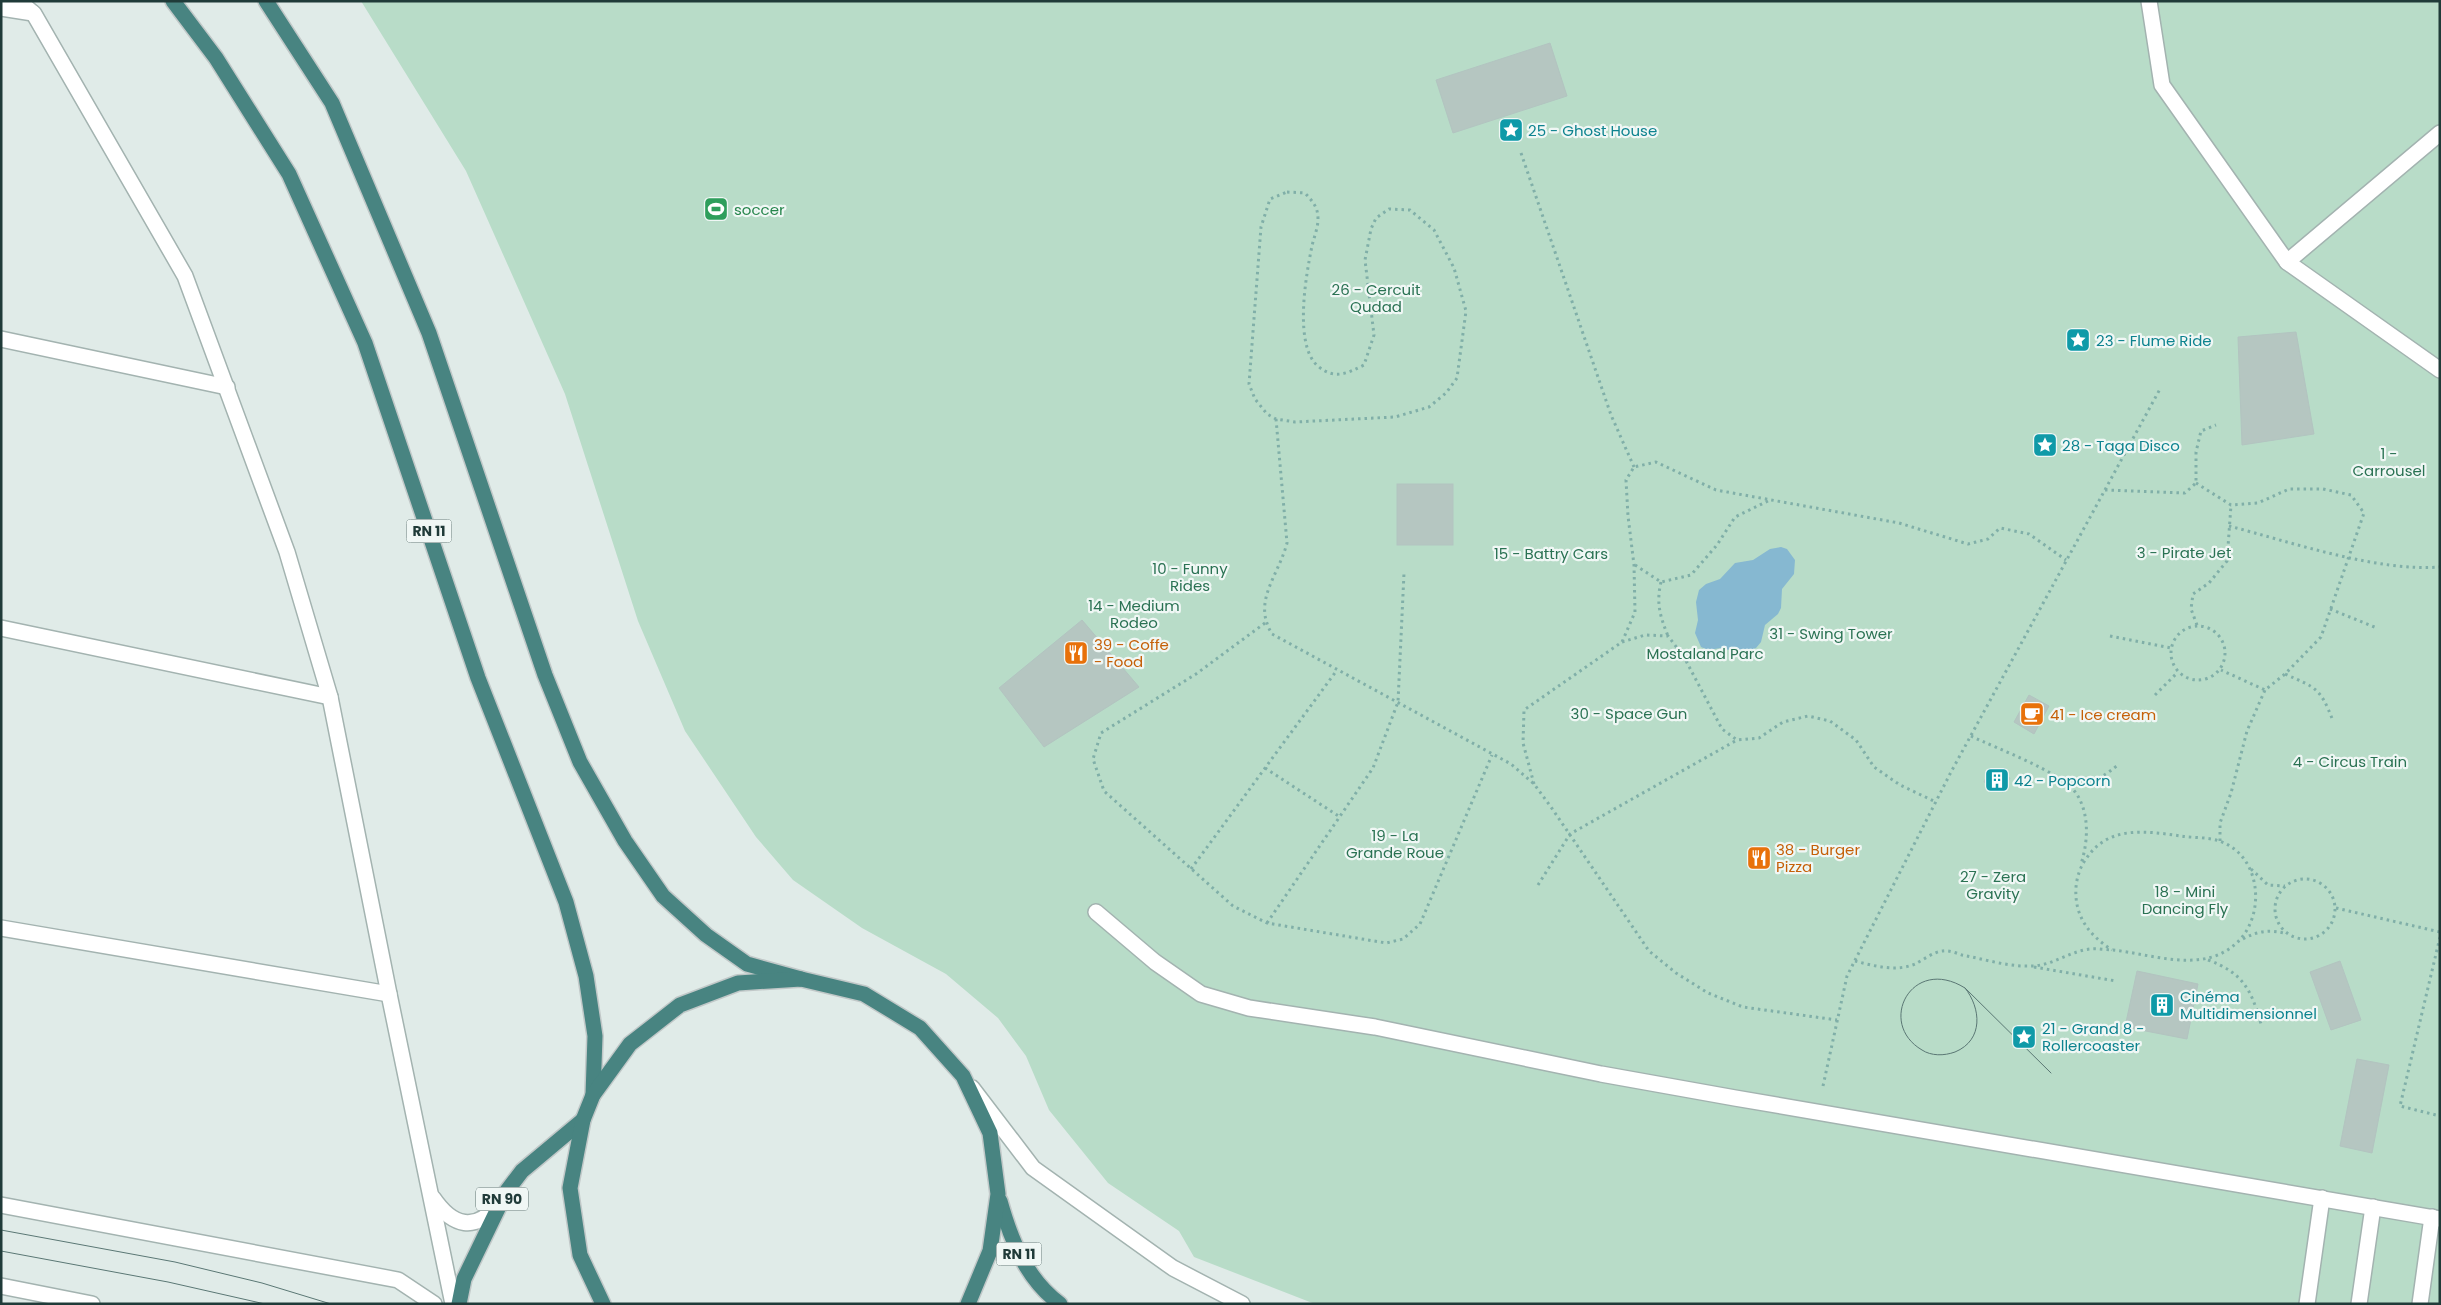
<svg xmlns="http://www.w3.org/2000/svg" width="2441" height="1305" viewBox="0 0 2441 1305" font-family="Poppins,sans-serif">
<style>
.green{fill:#b8dcc8}
.water{fill:#86b8d1}
.building{fill:#b5c6c1;stroke:#b2c4c0}
.lines{fill:none;stroke-linecap:round;stroke-linejoin:round}
.service-casing{stroke:#a3b3b0;stroke-width:18}
.minor-casing{stroke:#a3b3b0;stroke-width:18}
.trunk-casing{stroke:#c1c8c8;stroke-width:18}
.path{stroke:#80afa8;stroke-width:3;stroke-dasharray:2.5 4;stroke-linecap:butt}
.service{stroke:#fff;stroke-width:15}
.minor{stroke:#fff;stroke-width:15}
.trunk{stroke:#488481;stroke-width:15}
.tram{stroke:#5a7774;stroke-width:1}
.labels{text-anchor:middle;dominant-baseline:central;stroke-width:4.5;stroke-linejoin:round;paint-order:stroke}
.shield{fill:#f0f7f5;stroke:#5e7371;stroke-width:1}
.shield-label{font-size:14px;font-weight:bold;fill:#203b39}
.culture-label{font-size:15px;fill:#0d838f;stroke:#f0f7f5;text-anchor:start}
.leisure-label{font-size:15px;fill:#27864d;stroke:#f0f7f5;text-anchor:start}
.park-label{font-size:15px;fill:#2a7253;stroke:#f0f7f5}
.food-label{font-size:15px;fill:#c56008;stroke:#f0f7f5;text-anchor:start}
</style>
<rect width="100%" height="100%" fill="#e0ebe8"/>
<path class="green" d="M361 1H2440V1304H1315L1194 1257 1179 1231 1108 1183 1049 1110 1026 1056 998 1018 946 974 862 928 793 880 756 837 685 731 638 621 565 394 466 171Z"/>
<path class="water" d="M1781 547 1787 549 1795 560 1794 574 1782 589 1781 608 1778 614 1765 625 1761 642 1756 648 1742 653 1721 648 1708 650 1701 647 1695 633 1698 620 1696 602 1699 590 1706 584 1720 579 1735 563 1753 560 1770 549Z"/>
<g class="building">
<path d="M1550 43 1567 96 1453 133 1436 80Z"/>
<path d="M2296 332 2314 434 2242 445 2238 337Z"/>
<rect x="1397" y="484" width="56" height="61"/>
<path d="M1082 620 1139 687 1044 747 999 688Z"/>
<path d="M2029 695 2049 706 2034 734 2014 722Z"/>
<path d="M1990 769 2010 778 2003 792 1984 782Z"/>
<path d="M2340 961 2361 1020 2331 1030 2310 972Z"/>
<path d="M2137 971 2198 984 2187 1039 2125 1027Z"/>
<path d="M2357 1059 2389 1065 2372 1153 2340 1146Z"/>
</g>
<g class="lines">
<defs>
<g id="service">
<path d="M2149 1 2162 85 2287 262 2440 370"/>
<path d="M2287 262 2440 133"/>
<path d="M1096 912 1155 962 1201 994 1249 1008 1375 1027 1601 1074 1735 1098 2440 1219"/>
<path d="M972 1088 1033 1168 1173 1268 1242 1304"/>
<path d="M2307 1304 2322 1198"/>
<path d="M2359 1304 2373 1207"/>
<path d="M2420 1304 2432 1217"/>
</g>
<g id="minor">
<path d="M19 1 34 14 185 276 287 552 330 697 389 994 453 1304"/>
<path d="M1 8 33 13"/>
<path d="M1 339 227 387"/>
<path d="M1 628 330 697"/>
<path d="M1 928 389 994"/>
<path d="M433 1198C453 1227 475 1232 498 1205"/>
<path d="M1 1205 398 1280 434 1304"/>
<path d="M1 1286 92 1304"/>
</g>
<g id="trunk">
<path d="M173 1 216 58 289 174 365 343 478 678 566 902 586 976 595 1036 593 1095"/>
<path d="M266 1 332 103 429 333 545 675 580 762 625 841 663 896 706 935 747 964 801 979"/>
<path d="M1000 1201C1011 1240 1026 1279 1060 1304"/>
<path d="M459 1304 464 1279 506 1192 522 1171 583 1120"/>
<path d="M603 1304 580 1255 570 1188 583 1120 593 1095 630 1044 680 1005 738 983 801 979 864 994 920 1028 963 1076 990 1133 998 1194 990 1251 968 1304"/>
</g>
</defs>
<use href="#service" class="service-casing"/>
<use href="#minor" class="minor-casing"/>
<use href="#trunk" class="trunk-casing"/>
<g class="path">
<path d="M1521 153 1611 415 1634 467"/>
<path d="M1287 192 1305 193C1313 202 1318 207 1318 219 1318 228 1314 237 1312 246 1306 275 1293 347 1319 367 1335 380 1348 373 1364 365L1374 335 1365 260 1371 229 1376 218 1389 209 1410 210 1434 230 1454 268 1466 311 1457 378 1446 393 1429 407 1395 417 1295 422 1276 419 1267 414 1255 399 1249 384 1261 227 1270 199Z"/>
<path d="M1276 419 1287 543C1278 577 1252 601 1272 634L1511 764 1534 784 1551 807 1649 951 1676 973 1708 993 1743 1007 1837 1020"/>
<path d="M2196 483 2231 505 2258 503 2289 489H2323L2351 495 2364 513 2321 637 2285 674 2265 690 2221 670"/>
<path d="M2105 490 2185 493 2196 483V452L2201 431 2216 425"/>
<path d="M2229 526C2291 542 2377 572 2440 567"/>
<path d="M1635 565 1661 582 1691 575 1717 545 1735 517 1770 500"/>
<path d="M1661 582C1656 603 1660 616 1668 636"/>
<path d="M2330 609 2377 628"/>
<path d="M1265 623 1196 674 1101 733 1093 759 1104 791 1233 906 1267 923 1386 943 1403 939 1420 924 1492 755"/>
<path d="M2197 625 2191 609 2193 594 2209 583 2227 561 2231 505"/>
<circle cx="2198" cy="653" r="27"/>
<path d="M2110 636 2171 648"/>
<path d="M1622 642 1645 635 1668 636 1684 657 1722 729 1737 740 1759 738 1783 722 1808 716 1830 721 1856 740 1874 767 1900 785 1936 802"/>
<path d="M2285 674C2316 688 2320 687 2333 721"/>
<path d="M2155 695 2178 672"/>
<path d="M1971 736C1997 749 2060 771 2076 793 2090 814 2088 842 2081 864"/>
<path d="M1265 768 1340 817"/>
<path d="M2060 778C2088 785 2095 783 2118 765"/>
<path d="M1534 784 1523 743 1524 710 1622 642 1635 612 1634 565 1628 516 1626 480 1634 467 1656 462 1716 490 1899 523 1968 544 1988 539 2000 528 2029 534 2066 560"/>
<path d="M2220 841V823L2231 793 2247 731 2265 690"/>
<path d="M1191 869 1337 670"/>
<path d="M2251 869 2268 885 2285 886"/>
<circle cx="2305" cy="909" r="30"/>
<path d="M1538 885 1570 834 1737 740"/>
<path d="M2336 908 2440 932"/>
<path d="M1267 923 1373 768 1398 702 1404 573"/>
<path d="M2440 937 2400 1106 2440 1116"/>
<path d="M2243 939C2257 931 2271 929 2287 934"/>
<path d="M2208 960C2243 973 2251 989 2261 1024"/>
<path d="M1855 961C1874 966 1896 972 1915 964 1923 960 1935 951 1943 951 1949 950 1956 953 1962 955 1984 959 2008 967 2031 966 2052 966 2070 951 2090 949 2097 948 2106 950 2113 950 2151 954 2200 973 2233 946 2267 920 2263 855 2219 841 2208 837 2193 838 2181 836 2146 831 2108 825 2086 859 2080 867 2077 877 2076 887 2074 916 2089 935 2112 950"/>
<path d="M2034 967 2116 981"/>
<path d="M1823 1086 1847 976 1951 772 2160 389"/>
</g>
<use href="#service" class="service"/>
<use href="#minor" class="minor"/>
<use href="#trunk" class="trunk"/>
<g class="tram">
<path d="M1965 988C1981 1008 1984 1040 1955 1052 1944 1056 1931 1056 1922 1050 1876 1023 1912 955 1965 988L2051 1073"/>
<path d="M1 1230 175 1262 262 1283 331 1304"/>
<path d="M1 1251 168 1282 265 1304"/>
</g>
</g>
<defs>
<symbol id="sight-square" viewBox="-11 -11 22 22"><rect x="-9" y="-9" width="18" height="18" rx="4" fill="#0f9aa8" stroke="#f0f7f5"/><path d="M0-6L1.8-2.2L6-1.7L2.9 1.2L3.7 5.4L0 3.3L-3.7 5.4L-2.9 1.2L-6-1.7L-1.8-2.2Z" fill="#fff"/></symbol>
<symbol id="stadium-square" viewBox="-11 -11 22 22"><rect x="-9" y="-9" width="18" height="18" rx="4" fill="#2e9e5b" stroke="#f0f7f5"/><path d="M0-5a6.5 5 0 1 0 0 10a6.5 5 0 1 0 0-10ZM-3.5-1.8h7v3.6h-7Z" fill="#fff"/></symbol>
<symbol id="restaurant-square" viewBox="-11 -11 22 22"><rect x="-9" y="-9" width="18" height="18" rx="4" fill="#e8710a" stroke="#f0f7f5"/><path d="M-5-6h1v4h1v-4h1v4h1v-4h1v5L-1.5 .5V6h-2V.5L-5-1ZM5-6V6H3V1.5H1.5Q1.5-4 5-6Z" fill="#fff"/></symbol>
<symbol id="cafe-square" viewBox="-11 -11 22 22"><rect x="-9" y="-9" width="18" height="18" rx="4" fill="#e8710a" stroke="#f0f7f5"/><path d="M-5.5-4.5H6V0H3Q3 3.5 0 3.5H-2.5Q-5.5 3.5-5.5 0ZM3-3.2v2h1.7v-2ZM-6 4.5H4V6H-6Z" fill="#fff"/></symbol>
<symbol id="building-square" viewBox="-11 -11 22 22"><rect x="-9" y="-9" width="18" height="18" rx="4" fill="#0f9aa8" stroke="#f0f7f5"/><path d="M-4-6H4V6H1V3H-1V6H-4ZM-2.5-4.3h1.7v1.8h-1.7ZM.8-4.3h1.7v1.8H.8ZM-2.5-1h1.7V.8h-1.7ZM.8-1h1.7V.8H.8Z" fill="#fff"/></symbol>
</defs>
<g fill-rule="evenodd">
<use href="#sight-square" x="1497" y="116" width="28" height="28"/>
<use href="#stadium-square" x="702" y="195" width="28" height="28"/>
<use href="#sight-square" x="2064" y="326" width="28" height="28"/>
<use href="#sight-square" x="2031" y="431" width="28" height="28"/>
<use href="#restaurant-square" x="1062" y="639" width="28" height="28"/>
<use href="#cafe-square" x="2018" y="700" width="28" height="28"/>
<use href="#building-square" x="1983" y="766" width="28" height="28"/>
<use href="#restaurant-square" x="1745" y="844" width="28" height="28"/>
<use href="#building-square" x="2148" y="991" width="28" height="28"/>
<use href="#sight-square" x="2010" y="1023" width="28" height="28"/>
</g>
<g class="labels">
<g class="shield">
<rect x="406.5" y="519.5" width="45" height="23" rx="4"/>
<rect x="476" y="1187.5" width="52" height="23" rx="4"/>
<rect x="996.5" y="1242.5" width="45" height="23" rx="4"/>
</g>
<g class="shield-label">
<text x="429" y="531">RN 11</text>
<text x="502" y="1199">RN 90</text>
<text x="1019" y="1254">RN 11</text>
</g>
<g class="culture-label">
<text x="1528" y="130">25 - Ghost House</text>
<text x="2096" y="340">23 - Flume Ride</text>
<text x="2062" y="445">28 - Taga Disco</text>
<text x="2014" y="780">42 - Popcorn</text>
<text x="2180" y="996">Cinéma<tspan x="2180" dy="17">Multidimensionnel</tspan></text>
<text x="2042" y="1028">21 - Grand 8 -<tspan x="2042" dy="17">Rollercoaster</tspan></text>
</g>
<g class="leisure-label">
<text x="734" y="209">soccer</text>
</g>
<g class="park-label">
<text x="1376" y="289">26 - Cercuit<tspan x="1376" dy="17">Qudad</tspan></text>
<text x="2389" y="453">1 -<tspan x="2389" dy="17">Carrousel</tspan></text>
<text x="2184" y="552">3 - Pirate Jet</text>
<text x="1551" y="553">15 - Battry Cars</text>
<text x="1190" y="568">10 - Funny<tspan x="1190" dy="17">Rides</tspan></text>
<text x="1134" y="605">14 - Medium<tspan x="1134" dy="17">Rodeo</tspan></text>
<text x="1831" y="633">31 - Swing Tower</text>
<text x="1705" y="653">Mostaland Parc</text>
<text x="1629" y="713">30 - Space Gun</text>
<text x="2350" y="761">4 - Circus Train</text>
<text x="1395" y="835">19 - La<tspan x="1395" dy="17">Grande Roue</tspan></text>
<text x="1993" y="876">27 - Zera<tspan x="1993" dy="17">Gravity</tspan></text>
<text x="2185" y="891">18 - Mini<tspan x="2185" dy="17">Dancing Fly</tspan></text>
</g>
<g class="food-label">
<text x="1094" y="644">39 - Coffe<tspan x="1094" dy="17">- Food</tspan></text>
<text x="2050" y="714">41 - Ice cream</text>
<text x="1776" y="849">38 - Burger<tspan x="1776" dy="17">Pizza</tspan></text>
</g>
</g>
<rect width="2441" height="1305" fill="none" stroke="#203b39" stroke-width="5"/>
</svg>
